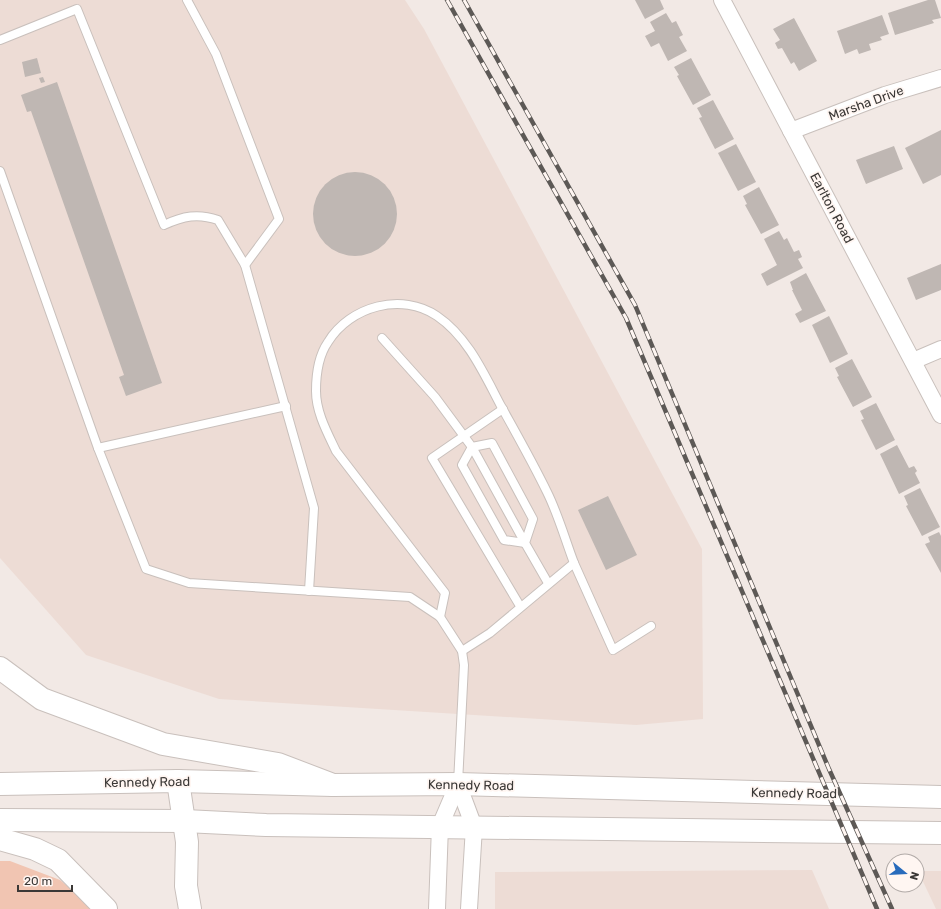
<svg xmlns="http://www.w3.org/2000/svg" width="941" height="909" viewBox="0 0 941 909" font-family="Rubik,sans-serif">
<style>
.built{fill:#eddcd5}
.green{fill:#f1c5b2}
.building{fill:#bfb7b3}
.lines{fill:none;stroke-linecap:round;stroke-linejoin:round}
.service-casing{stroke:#c9c0bc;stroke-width:10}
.minor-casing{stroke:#c9c0bc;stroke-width:18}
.secondary-casing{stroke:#c9c0bc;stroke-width:24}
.motorway-casing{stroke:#c9c0bc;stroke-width:24}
.service{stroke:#fff;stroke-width:8}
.minor{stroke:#fff;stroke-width:16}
.secondary{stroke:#fff;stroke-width:22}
.motorway{stroke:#fff;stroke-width:22}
.rail-casing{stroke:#5d5956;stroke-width:4.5}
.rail{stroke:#fff6f2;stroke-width:3;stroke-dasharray:9;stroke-linecap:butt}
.labels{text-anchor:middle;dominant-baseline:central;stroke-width:3.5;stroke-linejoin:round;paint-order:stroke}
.street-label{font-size:13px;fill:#3b3836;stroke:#fff6f2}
</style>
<rect width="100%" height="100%" fill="#f2e9e5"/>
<g class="built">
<path d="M0 0H405L424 29 702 549 703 719 636 725 219 699 86 655 0 558Z"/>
<path d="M812 870 829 909H495V872Z"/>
<path d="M918 871H941V909H936Z"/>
</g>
<path class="green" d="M0 861H10L60 880 94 909H0Z"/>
<g class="building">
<path d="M635 0H660L664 9 645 19Z"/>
<path d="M928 0H935L941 18 932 20 934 23 895 35 888 13Z"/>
<path d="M666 13 672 23 676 21 683 35 679 37 687 51 668 61 659 43 651 47 645 36 655 31 650 22Z"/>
<path d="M882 15 889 34 880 37 882 40 869 44 871 50 859 54 857 49 845 54 837 31Z"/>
<path d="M794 18 817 61 799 71 794 62 791 64 782 48 778 49 775 43 780 40 773 29Z"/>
<path d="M37 58 41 73 25 77 22 62Z"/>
<path d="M691 58 711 95 693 105 677 76 679 75 674 67Z"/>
<path d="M43 77 45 82 41 83 39 78Z"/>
<path d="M57 82 162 383 126 396 119 377 124 375 31 111 27 112 21 95Z"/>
<path d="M713 100 734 139 715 149 699 118 702 117 697 108Z"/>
<path d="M941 130V175L923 184 905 148Z"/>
<path d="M736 144 756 182 738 191 718 153Z"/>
<path d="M894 146 903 169 866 184 856 160Z"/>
<circle cx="355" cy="214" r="42"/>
<path d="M759 187 779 225 761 234 745 205 747 204 743 196Z"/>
<path d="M779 231 784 240 787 238 794 252 799 250 802 257 798 259 803 268 767 286 761 274 777 265 764 239Z"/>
<path d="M941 264V290L916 300 907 278Z"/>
<path d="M806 273 826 311 800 323 795 314 802 310 792 290H793L790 282Z"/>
<path d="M829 316 848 354 830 363 812 325Z"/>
<path d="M852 359 872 397 853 407 837 377 839 376 835 368Z"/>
<path d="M876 403 895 440 876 450 861 420 864 419 860 411Z"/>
<path d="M897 445 909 468 914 466 917 471 915 473 920 483 899 494 880 454Z"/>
<path d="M920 488 940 527 922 536 906 506 908 505 904 496Z"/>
<path d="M608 496 637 555 606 570 578 510Z"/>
<path d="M939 532 941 536V573L925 544 930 542 928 537Z"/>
</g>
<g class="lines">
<defs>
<g id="service">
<path d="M187 0 216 54 279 219 245 265"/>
<path d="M0 40 77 9 164 225C183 216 198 213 218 220L245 265 314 508 309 591"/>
<path d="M0 171 98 448"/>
<path d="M382 338 435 397 472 447 492 443 533 519 525 543 548 583"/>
<path d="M286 406 98 448 146 569 189 583 410 597 440 617 462 651 464 665 458 783"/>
<path d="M503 409 432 458 520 606"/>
<path d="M472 447 462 465 504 540 525 543"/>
<path d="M472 447 525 543"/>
<path d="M440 617 445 593 336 451C327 432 316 412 316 391 316 375 319 355 328 342 350 306 402 292 437 316 468 337 484 374 501 406 517 435 533 463 547 492 558 514 565 539 574 563"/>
<path d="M462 651 490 633 574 563 613 650 651 626"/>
</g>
<g id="minor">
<path d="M722 0 941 415"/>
<path d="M791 131 885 95 941 78"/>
<path d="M913 361 941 349"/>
<path d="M458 784 474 827 469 909"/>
<path d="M437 909 440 826 458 784"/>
</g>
<g id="secondary">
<path d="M0 784 178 781 333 785 458 784 941 797"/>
<path d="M0 820 185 821 266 825 941 833"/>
</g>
<g id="motorway">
<path d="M0 668 42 699 163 744 278 764 333 785"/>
<path d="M178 781 187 842 186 886 190 909"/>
<path d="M0 839 35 849 58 860 106 909"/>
</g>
</defs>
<use href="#service" class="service-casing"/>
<use href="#minor" class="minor-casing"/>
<use href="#secondary" class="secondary-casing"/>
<use href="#motorway" class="motorway-casing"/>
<use href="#service" class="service"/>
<use href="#minor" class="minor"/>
<use href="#secondary" class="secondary"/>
<use href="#motorway" class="motorway"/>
<defs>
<g id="rail">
<path d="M447 0 626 318 877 909"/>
<path d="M464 0 635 305 829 769 892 909"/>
</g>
</defs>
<use href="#rail" class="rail-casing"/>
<use href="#rail" class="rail"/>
</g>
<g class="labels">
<g class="street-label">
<text transform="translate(866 103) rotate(-20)">Marsha Drive</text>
<text transform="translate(832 208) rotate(62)">Earlton Road</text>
<text transform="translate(147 782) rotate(-1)">Kennedy Road</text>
<text transform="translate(471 785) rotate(1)">Kennedy Road</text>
<text transform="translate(794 793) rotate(1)">Kennedy Road</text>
</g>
</g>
<g transform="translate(905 873) rotate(108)"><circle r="19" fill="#fff6f2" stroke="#b1aaa7"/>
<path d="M0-3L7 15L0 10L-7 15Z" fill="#286bbc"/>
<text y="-6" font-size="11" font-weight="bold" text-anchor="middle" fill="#3b3836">N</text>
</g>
<path d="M18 885v6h54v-6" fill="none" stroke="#3b3836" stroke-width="2"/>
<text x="24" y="885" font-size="12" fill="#3b3836" stroke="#fff6f2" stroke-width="3" paint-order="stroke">20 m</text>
</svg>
